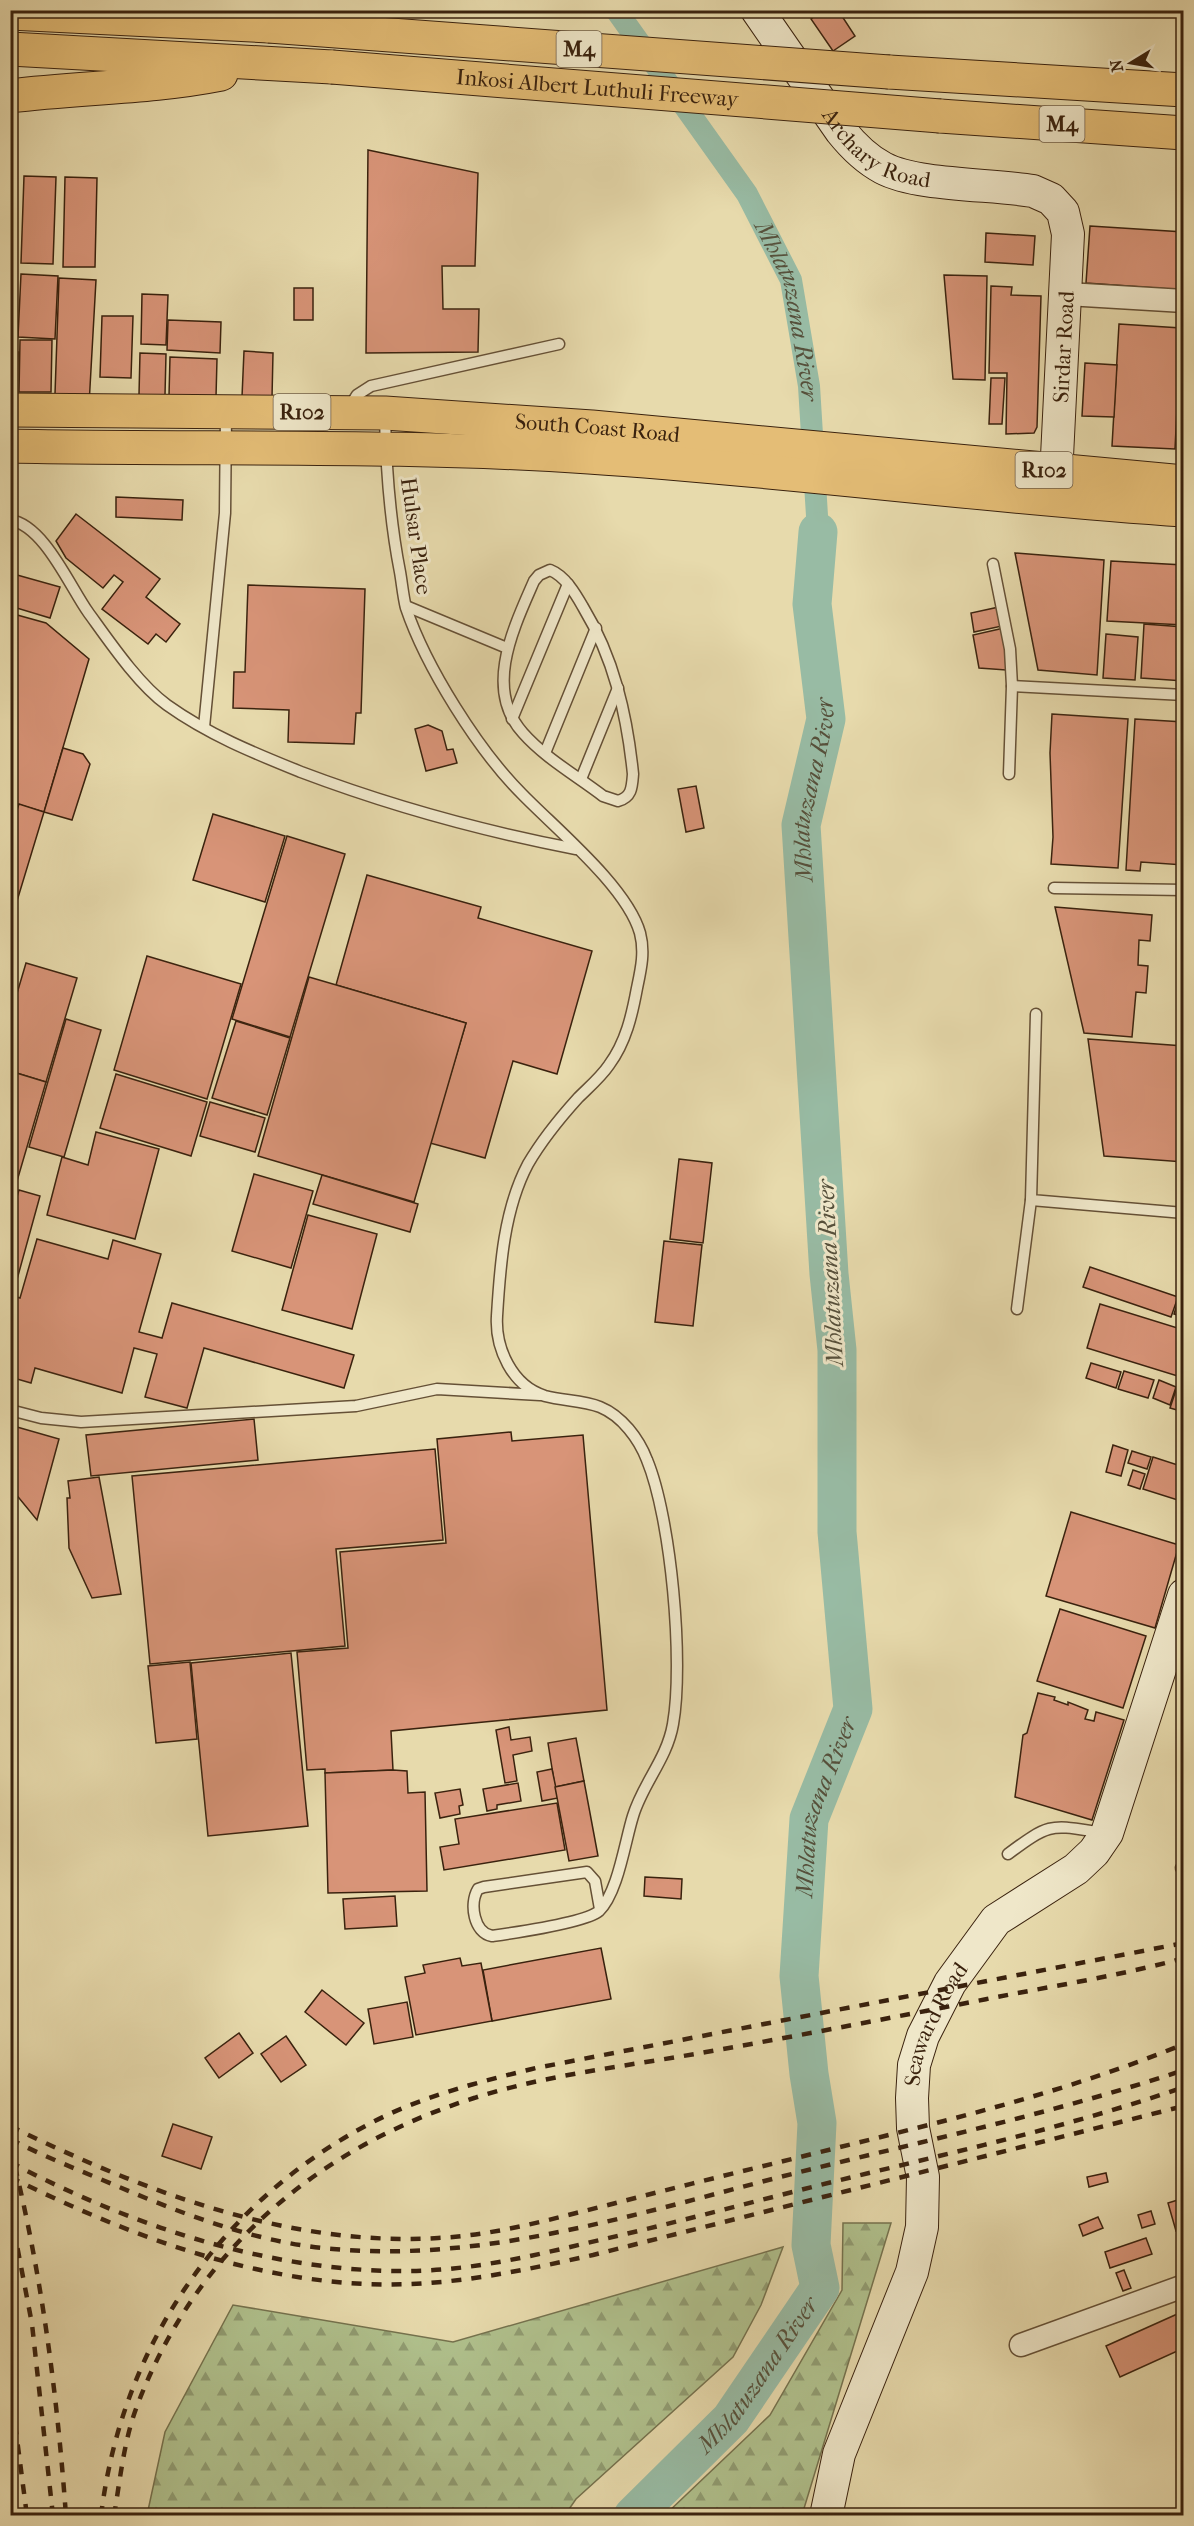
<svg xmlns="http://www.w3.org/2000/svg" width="1194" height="2526" viewBox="0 0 1194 2526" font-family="'IM FELL French Canon',serif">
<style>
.forest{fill:url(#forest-firs);stroke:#75724e;stroke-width:1.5}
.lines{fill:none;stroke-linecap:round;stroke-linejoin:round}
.canal{stroke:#98bba4;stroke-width:22}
.river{stroke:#98bba4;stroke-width:39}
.building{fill:#d89478;stroke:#3a220e;stroke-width:1.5}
.lane-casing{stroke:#655036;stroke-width:13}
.street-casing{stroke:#655036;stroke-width:25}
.secondary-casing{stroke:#3a220e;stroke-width:34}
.highway-casing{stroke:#3a220e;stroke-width:35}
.lane{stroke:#efe7c9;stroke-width:10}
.street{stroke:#efe7c9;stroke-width:22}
.secondary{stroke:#efe7c9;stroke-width:32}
.highway{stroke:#e4bd76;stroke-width:33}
.rail{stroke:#3a220e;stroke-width:4.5;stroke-dasharray:10 10;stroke-linecap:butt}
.highway-bridge-casing{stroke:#3a220e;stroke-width:35;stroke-linecap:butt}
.highway-bridge{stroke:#e4bd76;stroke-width:33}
.labels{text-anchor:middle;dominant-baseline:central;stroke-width:6;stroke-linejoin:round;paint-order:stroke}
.shield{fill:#efe7c9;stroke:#705d46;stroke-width:1.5}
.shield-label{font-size:21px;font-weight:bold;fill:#3a220e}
.street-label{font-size:22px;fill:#3a220e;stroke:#efe7c9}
.water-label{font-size:24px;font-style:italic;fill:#56503b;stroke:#efe7c9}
</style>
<defs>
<pattern id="forest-firs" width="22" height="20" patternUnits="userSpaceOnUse" patternTransform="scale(1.5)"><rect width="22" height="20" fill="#b0c18d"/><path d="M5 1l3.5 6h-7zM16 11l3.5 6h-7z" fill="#909c72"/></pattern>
</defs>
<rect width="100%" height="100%" fill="#e7daac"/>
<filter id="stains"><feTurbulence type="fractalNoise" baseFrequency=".00333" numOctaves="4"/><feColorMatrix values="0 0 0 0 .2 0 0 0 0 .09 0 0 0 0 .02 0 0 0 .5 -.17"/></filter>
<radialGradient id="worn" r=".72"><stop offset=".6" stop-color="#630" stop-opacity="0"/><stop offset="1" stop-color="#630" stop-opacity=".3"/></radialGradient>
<g class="forest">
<path d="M843 2223H891L802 2515H665L770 2415 842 2290Z"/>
<path d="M783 2247 761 2305 733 2357 576 2499 565 2515H147L165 2432 233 2305 453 2342Z"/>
</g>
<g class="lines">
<path class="canal" id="s1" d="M616 10 747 194 791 280 809 386 818 532"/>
<path class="river" id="s2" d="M633 2516 731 2419 820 2288 811 2245 817 2123 809 2074 799 1976 809 1819 853 1709 837 1532V1350L829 1274 801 825 826 719 812 604 818 532"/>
</g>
<g class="building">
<path d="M823 10H838L855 36 833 51 811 19Z"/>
<path d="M368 150 478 173 475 266H442L443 309H479L478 352 366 353Z"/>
<path d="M24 176 56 177 53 264 21 263Z"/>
<path d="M65 177 97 178 95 267H63Z"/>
<path d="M1090 226 1184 232V290L1086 283Z"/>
<path d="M986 233 1035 236 1033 265 985 262Z"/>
<path d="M21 274 58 276 55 339 18 337Z"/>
<path d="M944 275 987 276 985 380 953 379Z"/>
<path d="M59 278 96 280 89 405 55 394Z"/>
<path d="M991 286 1012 287 1011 295 1041 296 1037 427 1034 433 1006 434 1007 373H989Z"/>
<rect x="294" y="288" width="19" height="32"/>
<path d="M142 294 168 295 166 345 141 344Z"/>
<path d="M102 316H133L131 378 100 377Z"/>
<path d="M168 320 221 322 220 353 167 350Z"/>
<path d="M1119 324 1181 328 1175 449 1112 446Z"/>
<path d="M20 340H52L51 392H19Z"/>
<path d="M244 351 273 353 272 398 242 397Z"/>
<path d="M10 352H18L17 391 10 390Z"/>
<path d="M140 353 166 354 165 395H139Z"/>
<path d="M170 357 217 359 216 397 169 396Z"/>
<path d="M1085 363 1117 365 1114 417 1082 416Z"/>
<path d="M991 378H1005L1002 424H989Z"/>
<path d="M116 497 183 500 182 520 116 517Z"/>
<path d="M76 514 160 579 146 597 180 624 166 642 156 634 148 644 102 609 123 582 114 575 103 588 66 558 56 541Z"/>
<path d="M1015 553 1104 560 1097 675 1038 670Z"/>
<path d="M1111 561 1184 565V625L1107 621Z"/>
<path d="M10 573 60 587 50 618 10 606Z"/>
<path d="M248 585 365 589 361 713H356L354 744 288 742 289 710 233 708 234 672H245Z"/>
<path d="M999 607 1002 626 974 632 971 613Z"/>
<path d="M10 613 46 623 89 659 44 812 10 802Z"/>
<path d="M1144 624 1184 627V681L1141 678Z"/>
<path d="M1004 628 1006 670 979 668 973 635Z"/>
<path d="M1106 634 1138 637 1135 680 1103 678Z"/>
<path d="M1052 714 1128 719 1118 868 1051 864 1053 837 1050 753Z"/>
<path d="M1135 719 1184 722V865L1141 862 1140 871 1126 870Z"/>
<path d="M428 725 442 731 447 750 453 749 457 763 426 771 415 729Z"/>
<path d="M63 748 83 754 90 764 72 820 44 812Z"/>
<path d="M696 786 704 828 686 832 678 789Z"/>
<path d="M19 804 44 812 10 924V831Z"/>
<path d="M213 814 285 836 265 902 193 880Z"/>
<path d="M287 836 345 854 290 1037 232 1019Z"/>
<path d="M367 875 481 907 478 918 592 951 557 1074 513 1061 485 1158 430 1143 466 1023 336 985Z"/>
<path d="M1055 907 1152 915 1150 941 1139 940 1138 965 1148 966 1146 993 1136 992 1132 1037 1084 1033Z"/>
<path d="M147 956 241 984 207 1099 114 1070Z"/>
<path d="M26 963 77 978 46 1082 10 1071V1017Z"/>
<path d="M309 977 466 1023 414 1202 258 1156Z"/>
<path d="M66 1019 101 1030 64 1157 29 1147Z"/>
<path d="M236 1021 290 1038 267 1115 212 1098Z"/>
<path d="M1088 1039 1184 1046V1162L1104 1156Z"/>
<path d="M10 1071 46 1082 10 1205Z"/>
<path d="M116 1074 207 1102 191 1156 100 1128Z"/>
<path d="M210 1102 265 1118 255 1152 200 1136Z"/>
<path d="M96 1132 159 1149 135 1239 47 1215 62 1157 88 1165Z"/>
<path d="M679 1159 712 1163 703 1243 670 1239Z"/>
<path d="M254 1174 313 1191 291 1268 232 1251Z"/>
<path d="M322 1175 418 1204 410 1232 313 1204Z"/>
<path d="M19 1190 40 1196 13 1294 10 1293V1221Z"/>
<path d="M308 1215 377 1234 352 1329 282 1310Z"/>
<path d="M37 1239 108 1259 113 1240 161 1254 139 1332 162 1338 172 1303 354 1355 344 1388 204 1348 187 1408 145 1397 157 1354 134 1348 122 1393 35 1368 31 1383 10 1377V1295L20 1298Z"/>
<path d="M664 1241 702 1245 693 1326 655 1322Z"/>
<path d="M1090 1267 1178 1297 1171 1317 1083 1287Z"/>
<path d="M1184 1282V1317L1174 1314Z"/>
<path d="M1100 1304 1184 1330V1378L1087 1348Z"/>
<path d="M1091 1363 1121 1372 1116 1388 1086 1378Z"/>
<path d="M1124 1371 1154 1380 1148 1398 1118 1389Z"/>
<path d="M1159 1380 1176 1387 1170 1405 1153 1398Z"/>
<path d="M1177 1387 1184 1389V1412L1170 1408Z"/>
<path d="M254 1419 258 1460 91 1476 86 1435Z"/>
<path d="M10 1425 59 1439 37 1520 10 1487Z"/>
<path d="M511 1432 512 1441 583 1435 607 1710 391 1731 393 1770 325 1773V1769L307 1770 297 1652 348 1648 340 1552 446 1543 437 1439Z"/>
<path d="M1113 1445 1128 1450 1121 1476 1106 1472Z"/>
<path d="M435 1449 443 1540 336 1549 345 1646 150 1664 132 1476Z"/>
<path d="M1132 1451 1151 1457 1147 1469 1128 1463Z"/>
<path d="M1153 1457 1184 1467V1502L1143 1489Z"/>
<path d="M1133 1470 1145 1474 1140 1489 1128 1485Z"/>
<path d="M99 1477 121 1594 92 1598 69 1548 67 1498H70L68 1481Z"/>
<path d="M1071 1512 1179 1545 1155 1628 1046 1596Z"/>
<path d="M1060 1609 1146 1636 1123 1708 1037 1681Z"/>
<path d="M291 1653 308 1826 208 1836 191 1663Z"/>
<path d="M190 1662 197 1739 156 1743 148 1666Z"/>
<path d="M1038 1693 1055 1697 1054 1700 1068 1705V1702L1088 1710 1085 1719 1094 1721 1096 1712 1124 1720 1092 1820 1015 1797 1023 1735 1027 1733Z"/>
<path d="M509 1727 511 1740 530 1737 532 1751 513 1755 517 1781 505 1783 496 1730Z"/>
<path d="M576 1738 584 1781 555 1787 548 1743Z"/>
<path d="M552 1769 558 1798 542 1801 537 1772Z"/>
<path d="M393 1770 407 1771 408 1793 425 1792 427 1891 328 1893 325 1773Z"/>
<path d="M584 1781 598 1856 569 1861 555 1787Z"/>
<path d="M518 1783 521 1801 497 1805V1809L487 1811 483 1789Z"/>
<path d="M460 1789 463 1805 459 1806 460 1814 440 1818 435 1793Z"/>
<path d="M557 1803 565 1850 444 1870 440 1847 459 1844 455 1819Z"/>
<path d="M645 1877 682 1879 681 1899 644 1896Z"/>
<path d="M395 1896 397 1926 345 1929 343 1899Z"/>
<path d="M601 1948 611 1999 492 2021 483 1970Z"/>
<path d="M460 1958 462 1966 481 1963 492 2021 416 2035 405 1977 425 1973 423 1965Z"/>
<path d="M322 1990 364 2023 346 2045 305 2012Z"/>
<path d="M407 2002 413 2037 374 2044 368 2009Z"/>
<path d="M239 2033 253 2053 219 2078 205 2058Z"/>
<path d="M286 2036 306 2065 281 2082 261 2054Z"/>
<path d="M173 2124 212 2137 201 2169 162 2156Z"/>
<path d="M1106 2173 1108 2182 1089 2187 1087 2177Z"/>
<path d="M1184 2198V2228L1176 2231 1168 2203Z"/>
<path d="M1151 2211 1155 2224 1142 2228 1138 2215Z"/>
<path d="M1098 2217 1103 2228 1083 2236 1079 2225Z"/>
<path d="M1146 2238 1152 2254 1110 2268 1105 2252Z"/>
<path d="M1124 2270 1131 2288 1123 2291 1116 2273Z"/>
<path d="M1184 2311V2348L1120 2377 1106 2346Z"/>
</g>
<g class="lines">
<defs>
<g id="lane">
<path d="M350 406 357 395 371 386 559 344"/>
<path d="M385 416C386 468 390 521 400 572 402 583 403 596 406 608 426 667 478 750 522 794 556 829 627 887 640 933 645 952 641 969 637 988 632 1015 626 1042 609 1065 601 1077 588 1088 578 1098 559 1119 542 1140 528 1164 504 1209 500 1266 497 1316 495 1348 512 1386 545 1396 563 1401 583 1400 600 1407 622 1416 639 1439 647 1460 671 1518 684 1662 673 1724 667 1759 643 1783 633 1816 625 1841 618 1893 599 1911 585 1923 513 1933 492 1936 474 1933 469 1904 478 1889L484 1887 587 1872 595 1881 600 1909"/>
<path d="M10 520C44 525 70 587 88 612 109 641 138 684 167 705 209 735 254 753 301 772 391 806 482 831 576 849"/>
<path d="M993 564 1010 649 1012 686 1009 774"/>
<path d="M550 570C565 576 575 593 583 607 614 658 627 715 633 774 632 787 632 797 618 801L603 796C577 776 545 758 523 733 483 689 514 627 534 581L539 575Z"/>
<path d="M406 606 507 648"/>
<path d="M1012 686 1184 695"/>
<path d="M512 719 568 584"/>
<path d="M204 727 225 513 226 414"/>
<path d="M545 753 596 628"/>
<path d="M581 779 618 688"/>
<path d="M1054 888 1184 890"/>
<path d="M1036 1014 1031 1200 1184 1213"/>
<path d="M1017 1309 1031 1200"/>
<path d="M10 1410 41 1418 81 1422 356 1406 437 1389 540 1395"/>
<path d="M1008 1854C1052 1821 1051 1825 1104 1833"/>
<path d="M1181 1868 1184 1867"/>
</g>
<g id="street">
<path d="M1067 294 1184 301"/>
<path d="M1021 2345 1184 2286"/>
</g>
<g id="secondary">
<path id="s3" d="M757 10 841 131C853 146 866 159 883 168 917 186 992 184 1033 191L1051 199 1063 212 1068 234 1055 497"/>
<path id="s4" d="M826 2516 839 2454 912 2272 922 2227 923 2177 913 2128 912 2098 914 2065 923 2036 950 1983 996 1920 1076 1869 1094 1852 1107 1833 1184 1595"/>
</g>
<g id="highway">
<path d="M10 13 269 26"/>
<path d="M10 49 332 67"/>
<path d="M889 72 1184 90"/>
<path d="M10 96C82 87 150 88 221 74"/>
<path d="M940 116 1184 133"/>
<path id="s5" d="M10 410 385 413 592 427 1184 482"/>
<path d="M10 446C203 450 397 444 589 457 788 470 985 497 1184 510"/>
</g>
</defs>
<use href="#lane" class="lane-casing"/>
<use href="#street" class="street-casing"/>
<use href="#secondary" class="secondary-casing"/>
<use href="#highway" class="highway-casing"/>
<use href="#lane" class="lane"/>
<use href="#street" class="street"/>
<use href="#secondary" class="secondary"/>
<use href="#highway" class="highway"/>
<g class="rail">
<path d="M10 2126C143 2191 288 2247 438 2238 498 2235 555 2218 612 2204 673 2188 735 2173 796 2158 928 2125 1057 2096 1184 2044"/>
<path d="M10 2139C45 2157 81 2171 117 2186 185 2215 258 2243 333 2249 492 2263 647 2210 800 2172 928 2140 1058 2112 1184 2070"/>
<path d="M10 2147C41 2268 57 2392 66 2516"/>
<path d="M10 2162C131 2226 270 2272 407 2271 467 2271 528 2257 587 2243 662 2226 737 2206 812 2187 936 2156 1063 2129 1184 2087"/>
<path d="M10 2177C139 2241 282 2294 428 2283 484 2279 539 2267 593 2255L1184 2106"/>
<path d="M10 2209 32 2324 53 2516"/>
<path d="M10 2385 27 2516"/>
<path d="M101 2516C121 2348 219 2203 369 2124 422 2096 479 2082 536 2068L1184 1943"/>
<path d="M114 2516C120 2480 124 2440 137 2406 196 2250 317 2148 474 2098 549 2074 629 2066 706 2052 803 2035 900 2016 997 1997 1059 1985 1123 1975 1184 1958"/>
</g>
<defs>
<g id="highway-bridge">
<path d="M269 26 889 72"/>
<path id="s6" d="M332 67 940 116"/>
</g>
</defs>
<use href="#highway-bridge" class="highway-bridge-casing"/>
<use href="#highway-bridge" class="highway-bridge"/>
</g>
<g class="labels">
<g class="shield">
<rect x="556.5" y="31" width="45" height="36" rx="4.5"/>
<rect x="1039.5" y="106" width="45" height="36" rx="4.5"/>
<rect x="273.5" y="394" width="57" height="36" rx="4.5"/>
<rect x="1015.5" y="452" width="57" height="36" rx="4.5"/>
</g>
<g class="shield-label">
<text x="579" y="49">M4</text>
<text x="1062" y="124">M4</text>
<text x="302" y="412">R102</text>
<text x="1044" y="470">R102</text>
</g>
<g class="street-label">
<text stroke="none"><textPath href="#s6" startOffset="266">Inkosi Albert Luthuli Freeway</textPath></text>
<text stroke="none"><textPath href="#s3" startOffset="188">Archary Road</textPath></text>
<text transform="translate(1064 347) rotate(-87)">Sirdar Road</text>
<text stroke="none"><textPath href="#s5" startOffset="588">South Coast Road</textPath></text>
<text transform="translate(416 536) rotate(82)">Hulsar Place</text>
<text stroke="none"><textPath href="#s4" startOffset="514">Seaward Road</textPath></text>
</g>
<g class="water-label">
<text stroke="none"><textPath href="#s1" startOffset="351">Mhlatuzana River</textPath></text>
<text stroke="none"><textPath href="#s2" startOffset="1809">Mhlatuzana River</textPath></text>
<text transform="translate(830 1273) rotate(-93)">Mhlatuzana River</text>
<text stroke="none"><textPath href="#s2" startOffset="783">Mhlatuzana River</textPath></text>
<text stroke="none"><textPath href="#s2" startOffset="189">Mhlatuzana River</textPath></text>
</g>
</g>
<rect width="1194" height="2526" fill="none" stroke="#e7daac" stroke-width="36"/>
<rect x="12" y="12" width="1170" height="2502" fill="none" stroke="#3a220e" stroke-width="3"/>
<rect x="18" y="18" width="1158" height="2490" fill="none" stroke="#3a220e" stroke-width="1.5"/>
<g transform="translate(1131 63) rotate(259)" stroke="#efe7c9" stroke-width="4.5" paint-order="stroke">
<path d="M0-4.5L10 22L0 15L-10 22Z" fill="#3a220e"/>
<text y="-9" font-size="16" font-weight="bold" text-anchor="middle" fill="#3a220e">N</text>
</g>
<rect width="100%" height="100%" filter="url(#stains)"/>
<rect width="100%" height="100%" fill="url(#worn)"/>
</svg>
